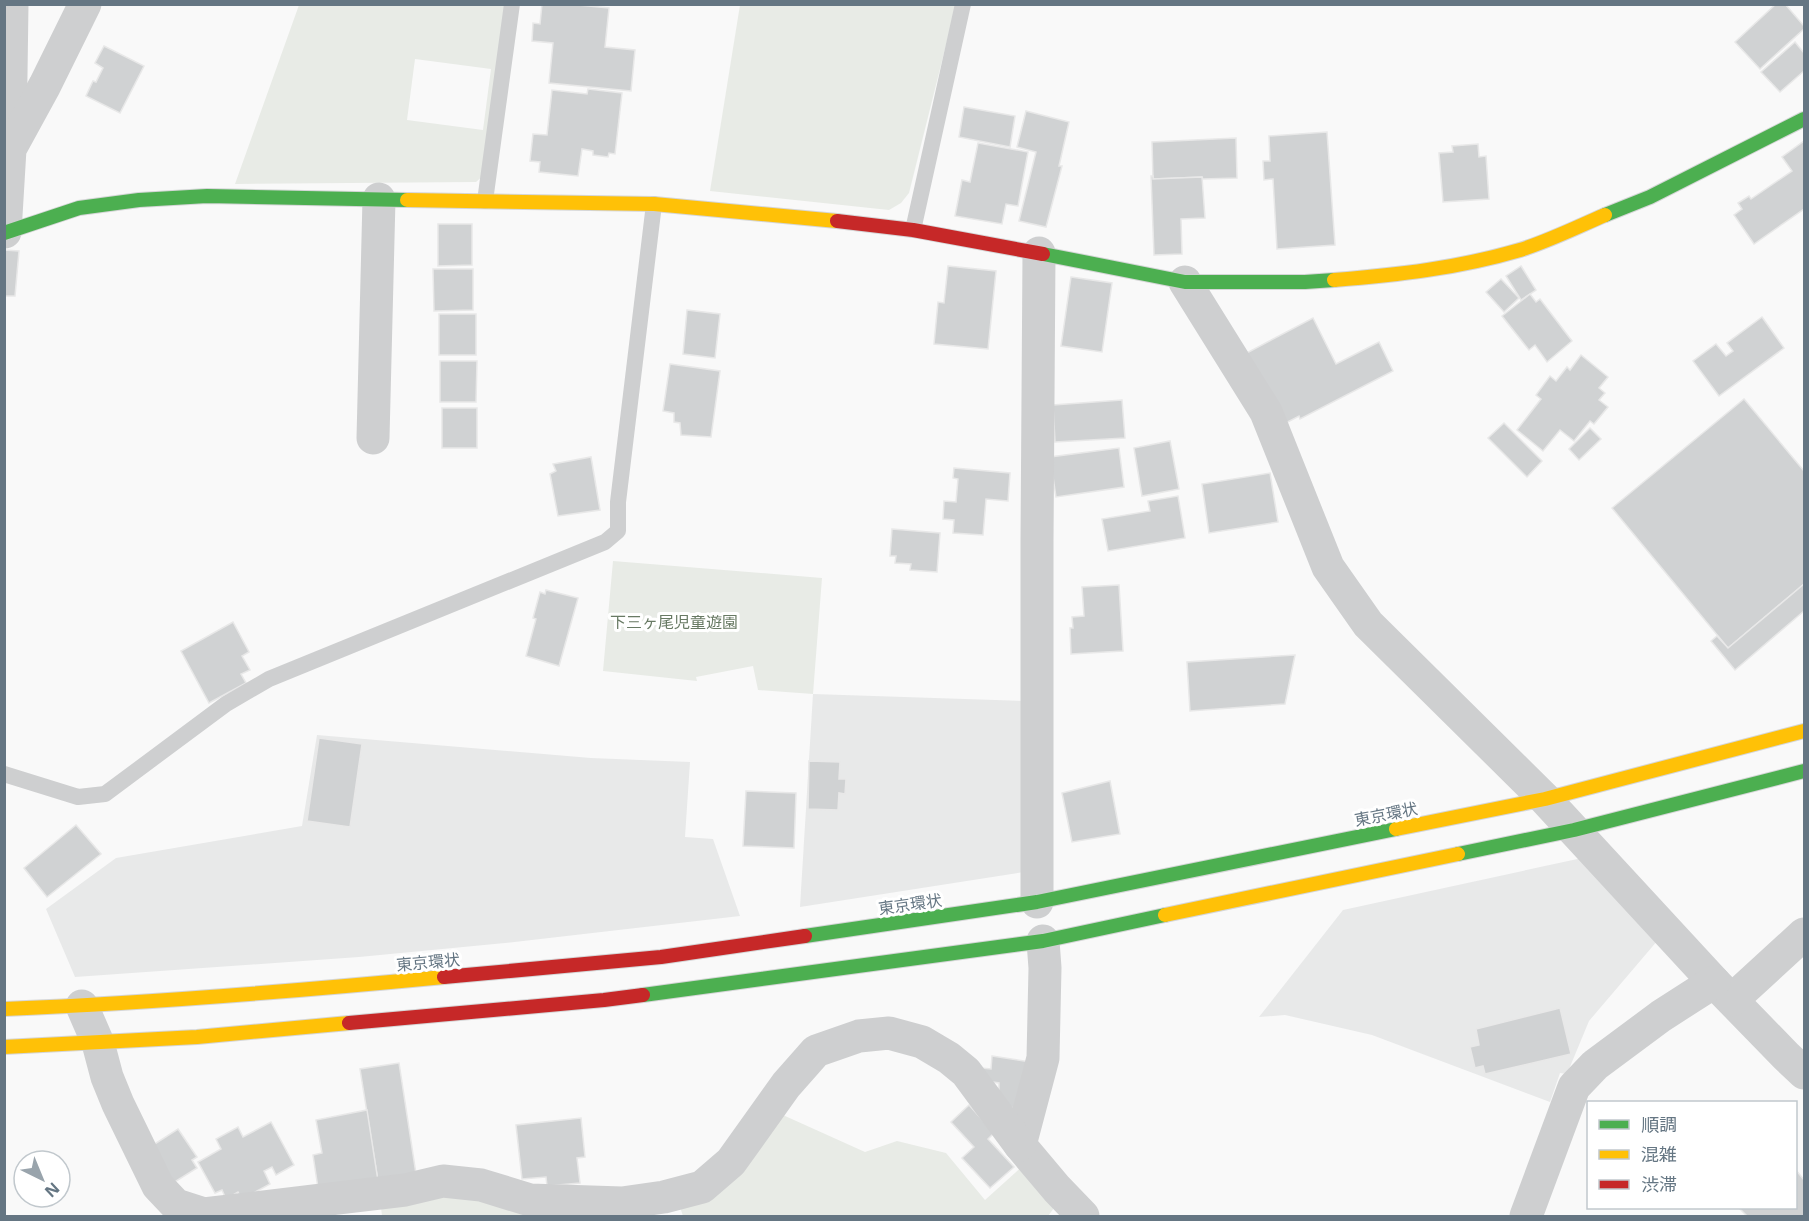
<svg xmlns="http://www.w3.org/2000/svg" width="1809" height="1221" viewBox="0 0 1809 1221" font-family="'Noto Sans','Noto Sans JP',sans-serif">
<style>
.built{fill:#e8e9e9}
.green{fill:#e8ebe6;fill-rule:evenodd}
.building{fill:#d0d2d3;stroke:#e8e8e8;stroke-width:1.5}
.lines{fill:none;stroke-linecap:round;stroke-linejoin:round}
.fast-casing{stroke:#d5d6d7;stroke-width:16}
.slow-casing{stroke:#d5d6d7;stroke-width:16}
.jam-casing{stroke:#d5d6d7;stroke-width:16}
.lane{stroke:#cecfd0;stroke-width:16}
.street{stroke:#cecfd0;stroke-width:33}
.fast{stroke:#4caf50;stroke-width:14}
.slow{stroke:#ffc107;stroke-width:14}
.jam{stroke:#c62828;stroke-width:14}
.labels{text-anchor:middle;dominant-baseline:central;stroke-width:6;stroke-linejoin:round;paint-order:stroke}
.park-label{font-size:16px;fill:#687a64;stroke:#fff}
.street-label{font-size:16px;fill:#657683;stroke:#fff}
</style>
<rect width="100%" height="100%" fill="#f9f9f9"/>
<g class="built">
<path d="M813 694 1027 701 1031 871 800 907Z"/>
<path d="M317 735 591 758 690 762 685 837 713 839 740 916 505 943 359 957 75 977 46 909 116 858 302 826Z"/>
<path d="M1582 858 1658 940 1589 1021 1567 1074 1560 1073 1550 1102 1372 1035 1285 1015 1259 1017 1343 910Z"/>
</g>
<g class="green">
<path d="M299 5H508L486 173 476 182 235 184ZM415 59 491 69 483 130 407 120Z"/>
<path d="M740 5H956L909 193 901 203 889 210 710 191Z"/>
<path d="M613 561 822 578 813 694 758 690 753 666 696 677 697 681 603 671Z"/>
<path d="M774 1111 865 1152 897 1141 946 1153 985 1200 1027 1162 1060 1200 1048 1216H683L679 1204Z"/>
<path d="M432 1190 560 1216H382L380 1198Z"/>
</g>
<g class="building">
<path d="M542 4H568L609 8 605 47 635 50 631 91 549 83 553 43 532 41 533 23 540 24Z"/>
<path d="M1776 4H1785L1804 26V29L1760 69 1735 42Z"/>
<path d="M1795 42 1804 53V71L1780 92 1761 72Z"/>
<path d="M104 46 144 66 120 113 86 96 93 81 96 82 103 68 95 63Z"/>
<path d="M588 89 622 93 615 154 609 153 608 157 593 155V151L582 149 578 176 539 172 540 162 530 161 533 134 547 135 552 90 587 94Z"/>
<path d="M964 107 1015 116 1010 147 959 137Z"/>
<path d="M1026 111 1069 122 1059 166H1062L1046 227 1019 221 1036 152 1017 147Z"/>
<path d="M1327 132 1335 245 1277 249 1273 179 1264 180 1263 161H1270L1269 136Z"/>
<path d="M1236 138 1237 178 1203 179 1202 177 1153 179 1152 142Z"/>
<path d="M1804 141V209L1754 244 1734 215 1742 209 1738 203 1749 196 1751 199 1792 171 1782 157Z"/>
<path d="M978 143 1028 152 1018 206 1006 204 1002 224 955 216 962 180 970 182Z"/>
<path d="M1478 144 1479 157 1486 156 1489 199 1443 202 1439 153 1453 152 1452 146Z"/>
<path d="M1151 176H1153V179L1202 177 1205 218 1181 219 1182 254 1154 255Z"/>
<path d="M438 224H472V265L438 266Z"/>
<path d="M4 250 19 251 15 296H4Z"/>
<path d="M948 266 996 271 988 349 934 344 938 302 944 303Z"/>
<path d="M1521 266 1536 290 1521 300 1506 276Z"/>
<path d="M433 269H473V310L434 311Z"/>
<path d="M1071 277 1112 283 1102 352 1061 346Z"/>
<path d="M1501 279 1519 298 1504 312 1486 292Z"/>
<path d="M1530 294 1536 302 1540 299 1572 341 1547 362 1535 345 1529 350 1502 316Z"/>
<path d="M687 310 720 314 715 358 683 354Z"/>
<rect x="439" y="314" width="37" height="41"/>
<path d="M1762 317 1784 348 1719 396 1693 361 1716 344 1726 356 1733 351 1727 343Z"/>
<path d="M1313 318 1336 364 1379 342 1393 371 1300 419 1299 416 1282 425 1241 356Z"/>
<path d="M1581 355 1608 377 1599 388 1605 393 1599 400 1608 407 1594 424 1590 421 1574 441 1560 430 1543 451 1517 430 1541 399 1536 395 1550 376 1556 381 1567 367 1570 370Z"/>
<path d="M440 361H477L476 402H440Z"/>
<path d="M670 364 720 371 711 437 681 435 680 423 674 422V413L663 411Z"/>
<path d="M1744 399 1804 471V584L1728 648 1612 508Z"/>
<path d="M1122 400 1125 438 1055 442 1053 405Z"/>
<rect x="442" y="408" width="35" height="40"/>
<path d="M1504 423 1542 461 1527 477 1488 438Z"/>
<path d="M1590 428 1601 439 1579 460 1569 449Z"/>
<path d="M1170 441 1179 489 1142 496 1134 448Z"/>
<path d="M1119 448 1124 487 1056 497 1050 457Z"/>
<path d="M591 457 600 510 558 516 550 474 556 471 553 464Z"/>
<path d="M954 468 1010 473 1008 501 986 499 983 535 953 533 954 520 943 519 944 501 956 502 958 479 953 478Z"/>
<path d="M1270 473 1278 522 1209 533 1202 484Z"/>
<path d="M1178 496 1185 538 1108 551 1102 519 1150 511 1148 501Z"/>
<path d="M892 529 940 533 937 572 910 570 911 564 895 563 896 556H890Z"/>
<path d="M1804 584V611L1735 670 1711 641 1717 636 1728 648Z"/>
<path d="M1119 585 1123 651 1071 654 1070 628H1073L1072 617 1084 616 1082 587Z"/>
<path d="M546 590 578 598 559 666 526 656 536 619 533 618 540 592 545 594Z"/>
<path d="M233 622 249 652 242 656 250 670 241 674 246 683 209 703 181 651Z"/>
<path d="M1295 655 1285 704 1190 711 1187 662Z"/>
<path d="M319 738 362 744 350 827 307 821Z"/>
<path d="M809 761 840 762 839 779H846L845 794 839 793 838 810 808 809Z"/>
<path d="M1110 781 1120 834 1072 842 1062 793Z"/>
<path d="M746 791 796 793 794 848 743 846Z"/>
<path d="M76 825 101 854 47 897 24 868Z"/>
<path d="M1560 1008 1571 1054 1485 1074 1483 1066 1475 1068 1470 1047 1479 1045 1476 1029Z"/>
<path d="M992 1056 1031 1062 1022 1111 999 1103V1083L979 1080 981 1068 991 1069Z"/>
<path d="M399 1063 416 1174 378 1181 360 1069Z"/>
<path d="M969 1105 994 1133 988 1139 1014 1167 990 1188 962 1158 974 1147 951 1122Z"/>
<path d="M367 1110 378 1181 318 1188 313 1155 322 1153 316 1120Z"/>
<path d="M581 1118 585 1157 577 1158 580 1183 547 1186 546 1177 522 1179 516 1125Z"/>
<path d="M271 1122 294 1165 276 1175 272 1167 264 1171 270 1184 242 1199 238 1192 226 1199 222 1190 215 1193 198 1162 221 1149 216 1139 238 1127 243 1137Z"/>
<path d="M178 1129 197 1157 192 1160 197 1168 173 1183 150 1147Z"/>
<path d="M1796 1170 1804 1180V1216H1747L1739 1208H1796Z"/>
</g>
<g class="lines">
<defs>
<g id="fast">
<path d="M1605 215 1650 197 1804 119"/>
<path d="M4 233 79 208 139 200 207 196 407 200"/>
<path d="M1043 254 1185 282H1305L1334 280"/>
<path d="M1458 854 1574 830 1804 771"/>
<path d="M805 936 1037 902 1396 829"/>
<path d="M643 995 1043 941 1165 915"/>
</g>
<g id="slow">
<path d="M407 200 654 204 837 221"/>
<path d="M1334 280C1397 275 1459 268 1520 250 1549 241 1577 227 1605 215"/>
<path d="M1396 829 1545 799 1804 731"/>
<path d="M1165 915 1458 854"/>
<path d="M4 1009C151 1003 297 991 444 977"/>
<path d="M4 1047 197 1037 349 1023"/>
</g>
<g id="jam">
<path d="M837 221 913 230 1043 254"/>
<path d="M444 977 661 957 805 936"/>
<path d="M349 1023 604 1000 643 995"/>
</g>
</defs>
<use href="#fast" class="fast-casing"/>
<use href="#slow" class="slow-casing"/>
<use href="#jam" class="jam-casing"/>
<g class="lane">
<path d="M485 201 512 4"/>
<path d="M913 230 963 4"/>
<path d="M4 774 78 797 105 794 226 704 269 679 605 542 618 531V502L654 204"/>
</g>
<g class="street">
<path d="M10 144 12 4"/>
<path d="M5 232 10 149 45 85 85 4"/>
<path d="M1185 282 1266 412 1328 567 1368 624 1545 799 1714 982 1786 1056 1804 1073"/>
<path d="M373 438 379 199"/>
<path d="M1037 902V541L1039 253"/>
<path d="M1043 941 1045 968 1043 1058 1020 1145 1057 1189 1083 1216"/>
<path d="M1732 1000 1804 934"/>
<path d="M82 1006 98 1043 107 1077 118 1104 158 1186 176 1205 204 1214 405 1190 443 1181 481 1185 530 1200 622 1203 664 1197 702 1187 731 1162 786 1085 816 1051 859 1036 889 1033 922 1042 949 1058 966 1072 1020 1145"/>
<path d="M1526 1216 1574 1087 1595 1065 1661 1016 1714 982"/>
</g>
<use href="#fast" class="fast"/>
<use href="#slow" class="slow"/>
<use href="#jam" class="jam"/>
</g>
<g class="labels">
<g class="park-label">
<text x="674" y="622">下三ヶ尾児童遊園</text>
</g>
<g class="street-label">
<text transform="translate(1386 814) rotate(-11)">東京環状</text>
<text transform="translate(910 904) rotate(-8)">東京環状</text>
<text transform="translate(428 962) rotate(-5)">東京環状</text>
</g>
</g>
<rect width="1809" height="1221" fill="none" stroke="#657683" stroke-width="12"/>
<rect x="1587" y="1101" width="210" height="108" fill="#ffffff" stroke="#c1c8cd" stroke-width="1.5"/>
<rect x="1599" y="1120" width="30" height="9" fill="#4caf50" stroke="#c1c8cd" stroke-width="1.5"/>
<text x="1641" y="1131" font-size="18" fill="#657683">順調</text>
<rect x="1599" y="1150" width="30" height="9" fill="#ffc107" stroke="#c1c8cd" stroke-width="1.5"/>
<text x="1641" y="1161" font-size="18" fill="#657683">混雑</text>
<rect x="1599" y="1180" width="30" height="9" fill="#c62828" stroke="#c1c8cd" stroke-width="1.5"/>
<text x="1641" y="1191" font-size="18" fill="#657683">渋滞</text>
<g transform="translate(42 1179) rotate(137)"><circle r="28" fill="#ffffff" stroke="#c1c8cd" stroke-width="1.5"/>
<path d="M0-4.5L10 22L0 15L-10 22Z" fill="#99a4ac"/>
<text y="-9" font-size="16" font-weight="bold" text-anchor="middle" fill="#657683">N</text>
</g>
</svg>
